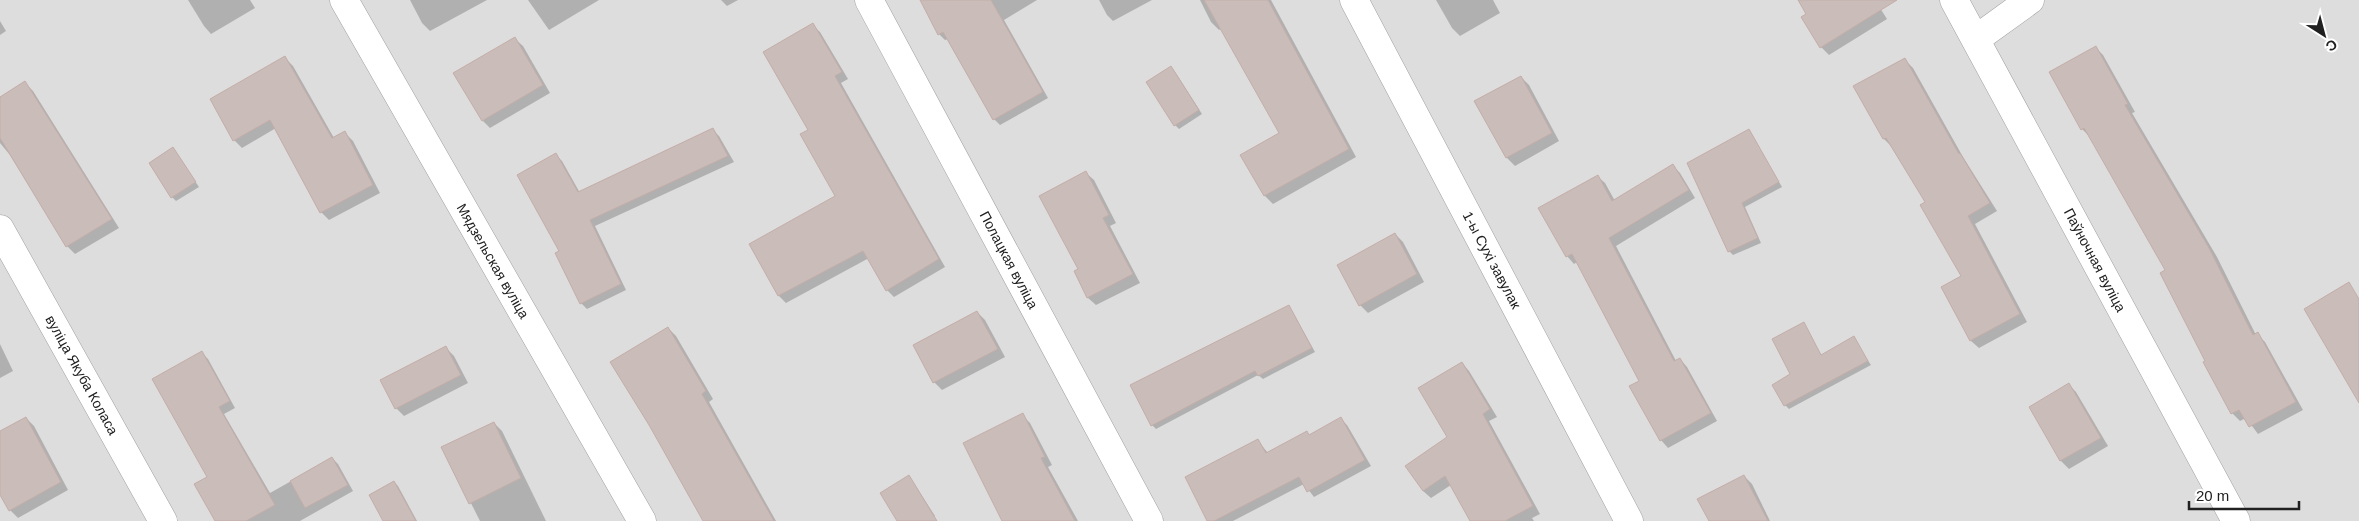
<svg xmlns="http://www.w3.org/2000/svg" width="2359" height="521" viewBox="0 0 2359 521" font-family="Arial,sans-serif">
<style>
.residential{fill:#dedddd}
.shadow{fill:#0003}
.building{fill:#c9bcb9;stroke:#c4ada8}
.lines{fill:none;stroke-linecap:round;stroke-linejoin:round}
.minor-casing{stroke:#a1a1a1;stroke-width:29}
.minor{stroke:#fff;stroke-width:28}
.labels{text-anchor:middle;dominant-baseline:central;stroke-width:4.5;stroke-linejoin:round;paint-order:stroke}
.street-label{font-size:14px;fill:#202020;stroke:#fff}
</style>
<rect width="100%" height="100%" fill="#f1ebe6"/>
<rect class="residential" x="0" y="0" width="2359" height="521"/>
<g class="shadow">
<path d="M188 0H250L255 8 211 34 204 26Z"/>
<path d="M410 0H487L430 31 422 23Z"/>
<path d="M528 0H599L549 30Z"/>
<path d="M721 0H738L727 6Z"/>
<path d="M921 0H1037L1004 20 1048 98 1000 125 994 119 948 39 945 40 939 34Z"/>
<path d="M1099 0H1152L1113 21 1107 15Z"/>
<path d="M1200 0H1271L1356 157 1273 204 1265 196 1242 155 1280 134 1222 28 1219 30 1211 22Z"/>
<path d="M1436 0H1493L1500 13 1460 36 1452 28Z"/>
<path d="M1800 0H1875L1887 19 1829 55 1821 47 1803 17 1808 14Z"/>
<path d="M0 21 6 31 0 35Z"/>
<path d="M812 25 820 32 848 79 841 83 945 267 894 297 887 290 869 258 786 303 779 296 751 244 836 197 810 131Z"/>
<path d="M515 39 523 46 550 93 490 128 483 121Z"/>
<path d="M2095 47 2103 55 2135 112 2132 113 2217 257 2256 335 2257 334 2265 342 2303 410 2258 434 2246 418 2240 421 2232 413 2207 362 2167 271 2090 137 2082 129Z"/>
<path d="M285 58 293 66 334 138 345 133 353 141 380 193 329 220 321 212 276 128 242 148 234 140Z"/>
<path d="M1905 60 1913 68 1963 157 1997 211 1975 224 2027 322 1979 348 1971 341 1963 277 1927 203 1892 147 1884 139 1855 87Z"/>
<path d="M1175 72 1202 114 1179 129 1175 125Z"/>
<path d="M1521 77 1529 85 1559 141 1515 166 1507 158 1476 101Z"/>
<path d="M25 83 33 91 119 228 75 254 67 246 10 155 0 143V98Z"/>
<path d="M713 130 719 136 734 162 595 226 626 290 587 309 581 303 561 252 556 155 562 161 580 193Z"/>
<path d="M1748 130 1782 187 1745 207 1761 243 1733 255 1729 251Z"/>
<path d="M173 149 199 187 176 201 172 197Z"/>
<path d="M1672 165 1680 173 1695 198 1616 246 1676 361 1680 359 1687 367 1717 421 1668 448 1661 440 1641 381 1577 262 1574 264 1567 256 1597 176 1605 183 1615 201Z"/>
<path d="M1086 173 1094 180 1116 223 1110 226 1140 283 1096 305 1088 298 1075 272 1079 270Z"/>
<path d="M1395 234 1403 242 1424 282 1368 313 1360 305 1338 266Z"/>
<path d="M1289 306 1315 352 1263 379 1258 375 1156 429 1152 425 1131 385Z"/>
<path d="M977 312 985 320 1005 357 942 390 934 382 915 346Z"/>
<path d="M1803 324 1822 356 1853 338 1871 365 1789 409 1785 405Z"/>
<path d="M668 328 676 336 713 399 709 402 776 521H705Z"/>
<path d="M0 344 13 371 0 378Z"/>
<path d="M446 348 454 356 468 383 404 416 396 408Z"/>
<path d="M202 353 208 359 235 408 224 414 270 493 332 458 338 464 353 491 300 521H217L208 477Z"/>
<path d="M1462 363 1469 371 1497 417 1489 421 1540 514 1532 518 1534 521H1471L1451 485 1431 498 1423 491 1449 438Z"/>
<path d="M2069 385 2076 392 2108 446 2069 469 2061 461 2030 407Z"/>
<path d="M1022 415 1030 423 1052 465 1048 467 1078 521H1003Z"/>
<path d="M26 418 34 426 68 490 18 518 10 510 0 492V432Z"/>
<path d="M1341 419 1347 425 1371 466 1314 497 1304 484 1233 521H1209L1258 441 1268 453 1307 433 1310 436Z"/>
<path d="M494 423 502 431 546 521H480L443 448Z"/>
<path d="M909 476 935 516 926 521H899Z"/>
<path d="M1744 476 1752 484 1770 521H1710Z"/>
<path d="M394 482 398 486 417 521H385Z"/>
</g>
<g class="building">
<path d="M920 0H991L1043 92 993 120 943 32 938 35Z"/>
<path d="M1204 0H1268L1349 149 1264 196 1240 155 1279 133Z"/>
<path d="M1798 0H1897L1820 48 1801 17 1806 14Z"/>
<path d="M813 23 842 72 835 76 939 259 886 291 863 251 778 296 749 244 835 196 800 134 808 130 763 52Z"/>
<path d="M515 37 543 85 482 121 453 73Z"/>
<path d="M2096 46 2128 104 2125 105 2209 248 2253 335 2258 332 2296 402 2249 427 2239 410 2231 414 2203 362 2205 361 2160 273 2165 270 2084 128 2081 130 2049 72Z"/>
<path d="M285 56 332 138 345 131 373 185 320 213 270 120 233 141 210 99Z"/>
<path d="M1905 58 1959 154 1960 153 1990 203 1968 216 2020 314 1970 341 1941 287 1961 276 1920 205 1925 202 1886 138 1883 139 1853 86Z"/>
<path d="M1171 66 1199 110 1174 126 1146 82Z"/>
<path d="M1521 76 1552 133 1506 158 1474 101Z"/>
<path d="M25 81 112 219 66 247 0 138V97Z"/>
<path d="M713 128 728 156 590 220 621 284 580 304 555 253 559 251 517 175 556 153 578 192Z"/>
<path d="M1749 129 1779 182 1742 203 1758 238 1728 252 1687 163Z"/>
<path d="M173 147 196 182 171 198 149 163Z"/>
<path d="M1673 164 1689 190 1609 238 1674 361 1680 358 1711 413 1660 441 1629 386 1639 381 1572 254 1566 257 1538 208 1598 175 1612 201Z"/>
<path d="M1086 171 1109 215 1103 218 1133 274 1087 298 1074 271 1078 269 1039 196Z"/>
<path d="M1395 233 1417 274 1359 306 1337 265Z"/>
<path d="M2349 282 2359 299V403L2304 309Z"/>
<path d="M1289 305 1312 348 1258 376 1255 371 1151 426 1130 385Z"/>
<path d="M977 311 998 349 933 383 913 345Z"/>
<path d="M1804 322 1821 355 1854 336 1868 361 1784 406 1772 385 1790 374 1772 339Z"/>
<path d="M668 327 706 391 702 394 774 521H703L649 425 610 362Z"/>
<path d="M446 346 461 375 395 409 380 380Z"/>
<path d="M202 351 230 401 219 407 275 505 246 521H215L194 484 207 477 152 379Z"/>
<path d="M1462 362 1490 409 1483 414 1533 506 1505 521H1470L1445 476 1423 491 1405 466 1447 437 1418 388Z"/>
<path d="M2069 383 2101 438 2060 461 2029 407Z"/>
<path d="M1023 413 1045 457 1041 458 1075 521H1002L963 443Z"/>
<path d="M26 417 61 482 9 511 0 495V431Z"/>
<path d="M1341 417 1365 460 1307 492 1299 477 1214 521H1207L1185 477 1258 439 1266 453 1307 431 1309 435Z"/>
<path d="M494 422 521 478 469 504 441 447Z"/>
<path d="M332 457 348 485 305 508 290 481Z"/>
<path d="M909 475 937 521H897L880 493Z"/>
<path d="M1744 475 1768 521H1709L1697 499Z"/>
<path d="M394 481 416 521H383L369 495Z"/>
</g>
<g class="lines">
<defs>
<g id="minor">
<path d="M344 0 642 521"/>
<path d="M869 0 1149 521"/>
<path d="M1354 0 1629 521"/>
<path d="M1954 0 2236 521"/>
<path d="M1976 39 2030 0"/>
<path d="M0 229 163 521"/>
</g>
</defs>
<use href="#minor" class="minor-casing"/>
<use href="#minor" class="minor"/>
</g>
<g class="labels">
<g class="street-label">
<text transform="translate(1009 260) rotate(62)">Полацкая вуліца</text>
<text transform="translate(1492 260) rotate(62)">1-ы Сухі завулак</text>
<text transform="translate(2095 260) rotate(62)">Паўночная вуліца</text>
<text transform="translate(493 261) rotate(60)">Мядзельская вуліца</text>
<text transform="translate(82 375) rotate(61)">вуліца Якуба Коласа</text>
</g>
</g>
<g transform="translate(2324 35) rotate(144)" stroke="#ffffff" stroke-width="4" paint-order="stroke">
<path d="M0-4L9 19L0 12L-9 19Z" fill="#202020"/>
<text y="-8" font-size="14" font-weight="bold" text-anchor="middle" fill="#202020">С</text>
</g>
<path d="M2189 501v8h110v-8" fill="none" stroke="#202020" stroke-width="2.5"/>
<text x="2196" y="501" font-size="15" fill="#202020" stroke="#ffffff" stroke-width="4" paint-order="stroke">20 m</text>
</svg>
